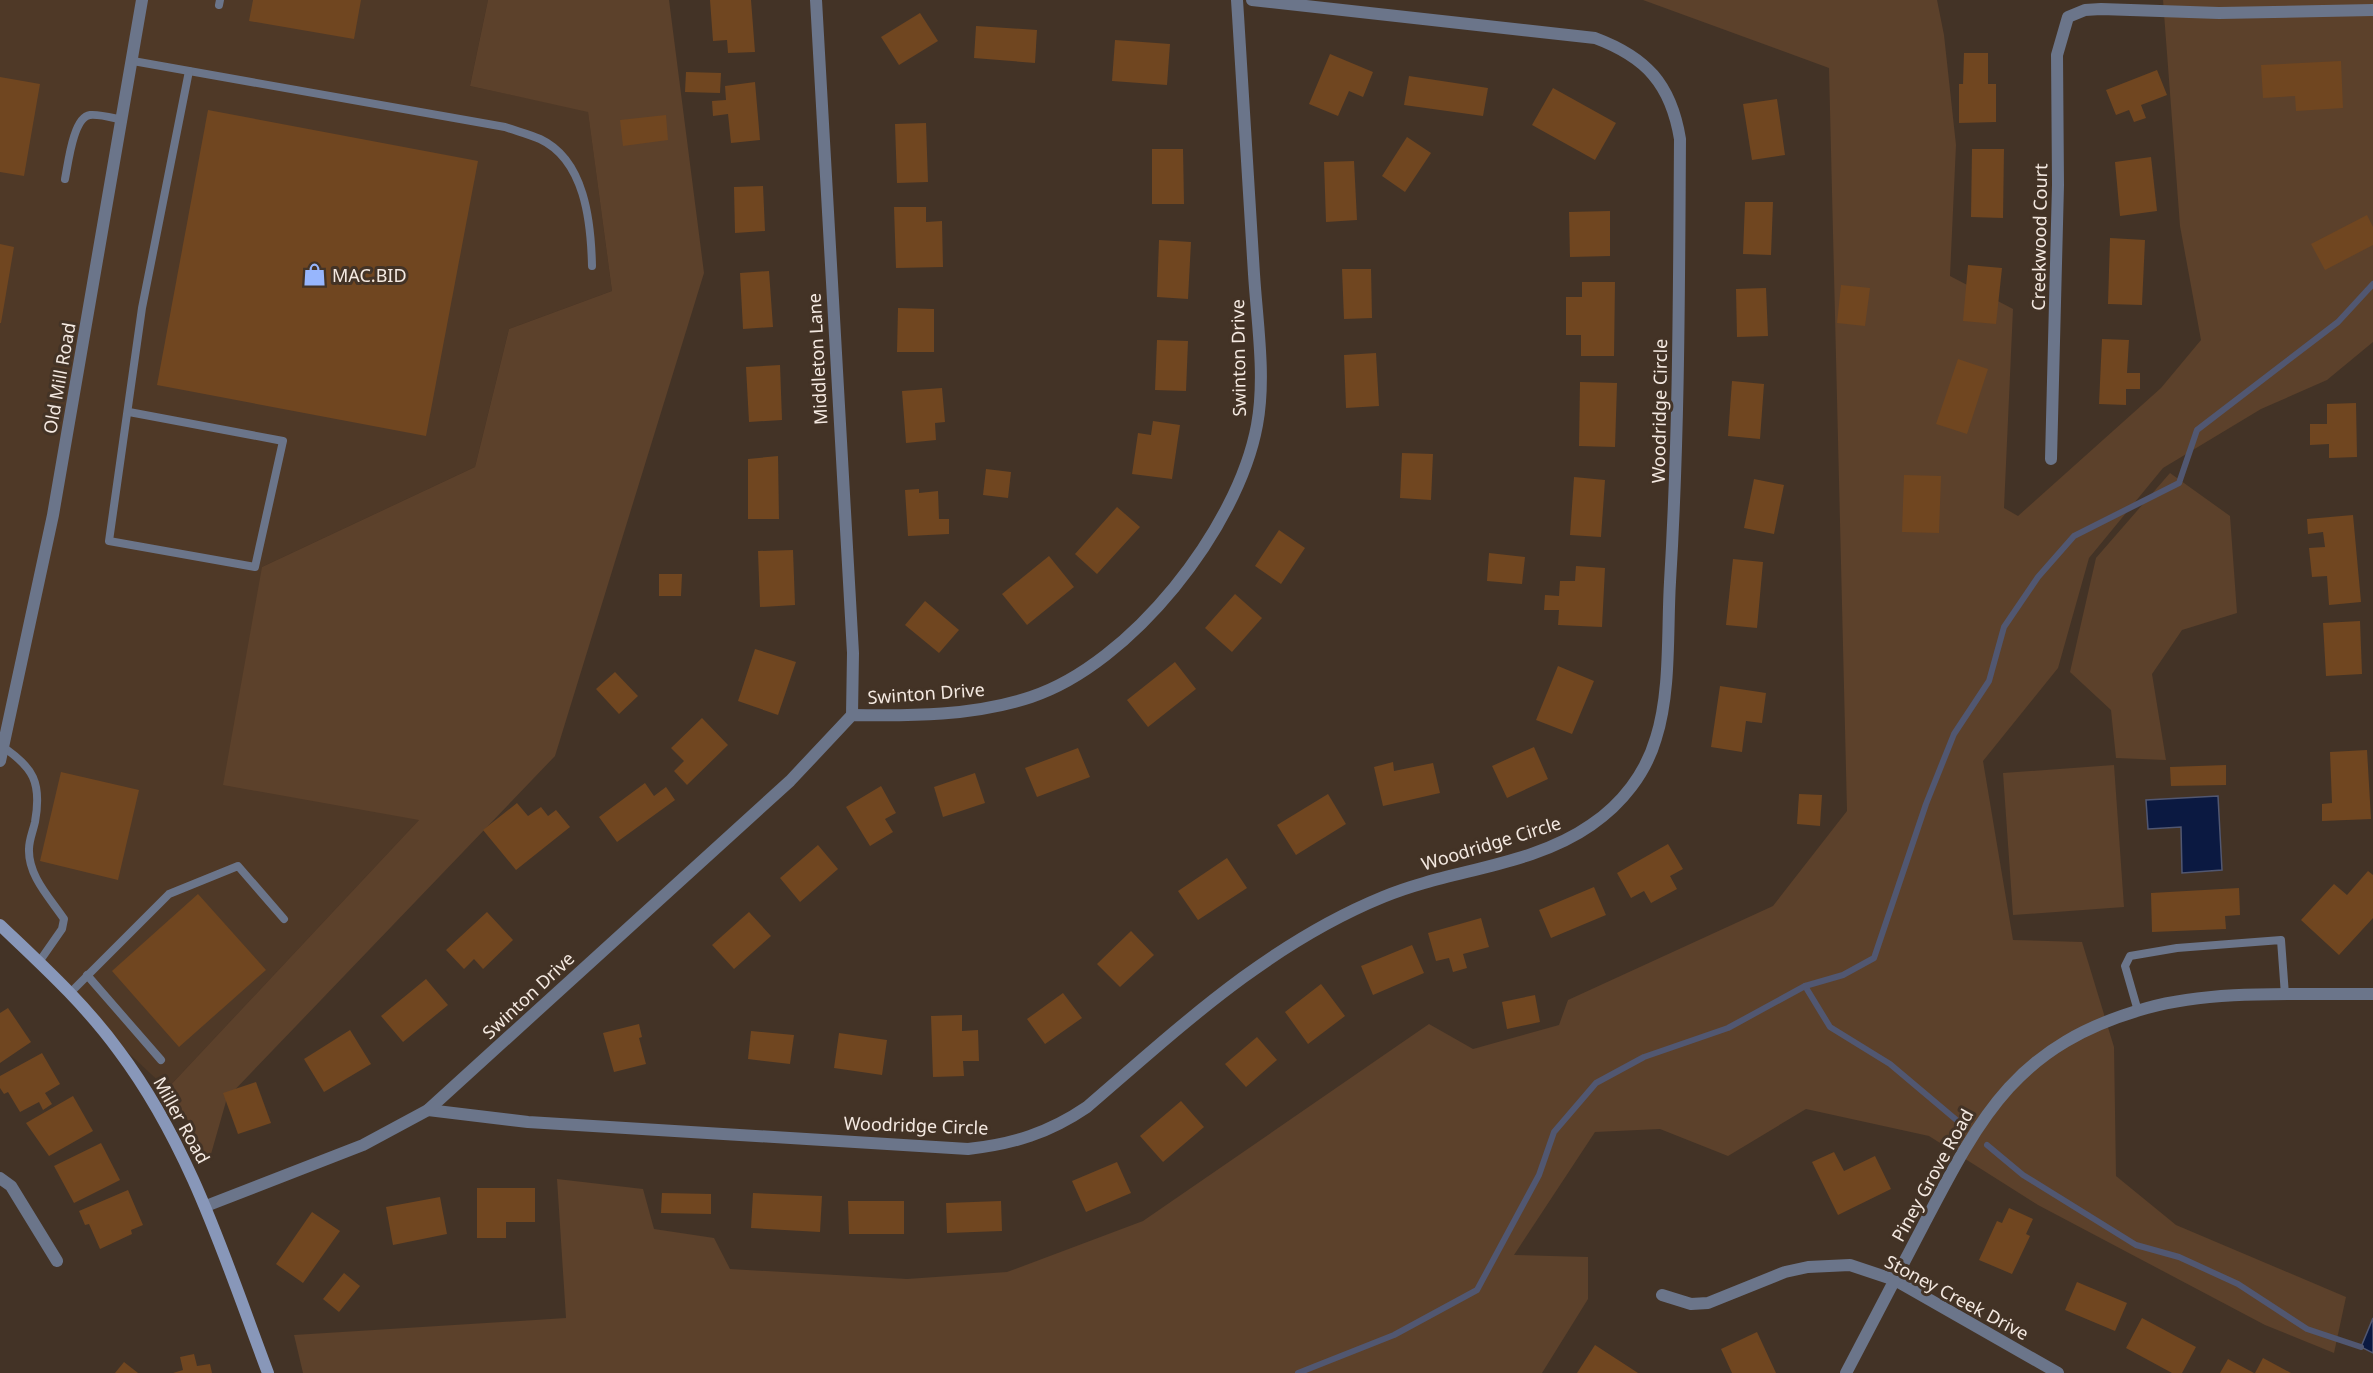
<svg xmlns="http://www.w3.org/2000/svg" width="2373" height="1373" viewBox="0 0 2373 1373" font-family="'Noto Sans',sans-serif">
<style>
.built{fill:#4f3927}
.green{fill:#5c412b}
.water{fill:#0b1941;stroke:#515771;stroke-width:1.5}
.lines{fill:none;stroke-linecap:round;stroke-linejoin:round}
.stream{stroke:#515771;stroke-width:6}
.building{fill:#704620}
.lane{stroke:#6b758a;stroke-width:8}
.street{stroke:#6b758a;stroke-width:12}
.secondary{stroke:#8897b9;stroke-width:12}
.labels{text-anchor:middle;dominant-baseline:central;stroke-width:6;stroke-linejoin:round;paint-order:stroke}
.street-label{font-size:18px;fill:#f4e9e1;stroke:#433326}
.poi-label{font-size:18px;fill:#f4e9e1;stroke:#433326;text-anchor:start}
</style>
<rect width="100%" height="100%" fill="#433326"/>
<path class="built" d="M0 0H488L470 86 588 111 612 291 509 329 475 467 262 567 420 819 167 1089 0 933Z"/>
<g class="green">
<path d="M488 0H669L704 273 555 756 227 1098 209 1161 186 1117 167 1089 419 820 223 785 262 567 475 467 509 329 612 291 588 112 470 86Z"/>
<path d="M1643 0H1937L1944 35 1956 145 1950 276 2013 309 2004 508 2018 516 2161 388 2201 340 2180 226 2163 0H2373V342L2327 380 2261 409 2163 468 2089 558 2058 668 1983 761 2013 940 2082 942 2114 1047 2116 1176 2176 1225 2346 1297 2334 1353 2265 1325 2038 1205 1929 1136 1806 1109 1728 1156 1660 1129 1595 1132 1514 1255 1588 1257V1299L1542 1373H303L294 1335 566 1318 557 1179 643 1189 654 1229 714 1238 730 1269 907 1279 1007 1272 1143 1221 1429 1024 1473 1049 1559 1025 1568 1000 1773 906 1847 811 1829 68Z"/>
<path d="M2170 473 2230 516 2237 613 2182 630 2152 674 2166 760 2116 758 2111 710 2070 672 2096 558Z"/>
<path d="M2114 765 2124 907 2013 915 2003 773Z"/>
</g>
<g class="water">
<path d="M2218 796 2222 870 2182 873 2181 827 2148 829 2146 800Z"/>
<path d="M2373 1318V1353L2361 1347Z"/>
</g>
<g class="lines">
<g class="stream">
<path d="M1805 986 1830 1027 1890 1064 1960 1123"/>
<path d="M1987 1145 2023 1175 2136 1245 2179 1257 2238 1284 2307 1329 2361 1347"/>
<path d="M1298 1373 1394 1335 1477 1290 1539 1175 1554 1132 1596 1083 1644 1057 1728 1028 1805 986 1843 975 1874 958 1926 804 1954 734 1989 681 2004 627 2038 577 2074 536 2179 483 2197 430 2338 322 2373 284"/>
</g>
</g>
<g class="building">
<path d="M253 0H361L354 39 249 21Z"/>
<path d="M710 0H751L755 52 728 53 727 40 713 41Z"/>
<path d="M920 13 938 41 899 65 881 37Z"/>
<path d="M976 26 1037 30 1035 63 974 58Z"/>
<path d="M1115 40 1170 44 1167 85 1112 81Z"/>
<path d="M1964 53H1988V84H1996V122L1959 123V84H1963Z"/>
<path d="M1330 54 1373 72 1363 97 1349 91 1338 116 1309 104Z"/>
<path d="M2341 61 2343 108 2296 111 2295 96 2263 98 2261 65Z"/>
<path d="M2157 70 2167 95 2141 105 2146 118 2134 122 2129 110 2116 115 2106 90Z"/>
<path d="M686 72 721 73 720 93 685 92Z"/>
<path d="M1409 76 1488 88 1483 116 1404 105Z"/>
<path d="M0 77 40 84 24 176 0 172Z"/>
<path d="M755 82 760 140 731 143 728 114 713 116 712 101 726 100 725 86Z"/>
<path d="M1553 88 1616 123 1595 160 1532 125Z"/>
<path d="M1777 99 1785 155 1752 160 1743 104Z"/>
<path d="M208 110 478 161 426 436 157 385Z"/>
<path d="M666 115 668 140 623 146 620 120Z"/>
<path d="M926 123 928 182 897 183 895 124Z"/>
<path d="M1407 137 1431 153 1405 192 1382 176Z"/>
<path d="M1152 149H1183L1184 204H1152Z"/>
<path d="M1972 149H2004L2003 218 1971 217Z"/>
<path d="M2151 157 2157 211 2120 216 2115 162Z"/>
<path d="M1354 161 1357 220 1326 222 1324 162Z"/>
<path d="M763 186 765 231 735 233 734 187Z"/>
<path d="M1745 202H1773L1771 255 1743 254Z"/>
<path d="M894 207H926V222L942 221 943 267 896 268Z"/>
<path d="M1610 211V256L1570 257 1569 212Z"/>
<path d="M2367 215 2373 227V245L2325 270 2311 244Z"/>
<path d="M2110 238 2145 240 2142 305 2108 304Z"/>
<path d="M1159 240 1191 242 1188 299 1157 297Z"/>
<path d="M0 244 14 247 1 323H0Z"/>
<path d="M1968 265 2002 268 1996 324 1963 321Z"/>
<path d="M1342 269H1371L1372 318 1344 319Z"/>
<path d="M769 271 773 327 743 329 740 273Z"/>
<path d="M1582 282H1615L1614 356H1581V335H1566V297H1582Z"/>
<path d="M1841 285 1870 288 1865 326 1837 323Z"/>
<path d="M1766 288 1768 336 1737 337 1736 289Z"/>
<path d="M898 308 934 309V352H897Z"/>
<path d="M2102 339 2129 340 2127 373H2140V389H2126V405L2099 404Z"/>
<path d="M1157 340 1188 341 1186 391 1155 390Z"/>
<path d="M1376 353 1379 406 1346 408 1344 355Z"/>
<path d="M1958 359 1988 369 1967 434 1936 424Z"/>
<path d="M780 365 782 420 749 422 746 367Z"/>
<path d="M1732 381 1764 384 1760 439 1728 436Z"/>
<path d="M1580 382 1617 383 1615 447 1579 446Z"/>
<path d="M942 388 945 422 935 423 936 440 906 443 902 391Z"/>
<path d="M2356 403 2357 457 2329 458V444L2310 445V424H2327V404Z"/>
<path d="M1153 421 1180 425 1172 479 1132 474 1138 433 1151 435Z"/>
<path d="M1402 453 1433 454 1431 500 1400 498Z"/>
<path d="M778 456 779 519H748V459Z"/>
<path d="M986 469 1011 472 1008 498 983 495Z"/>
<path d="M1904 475 1941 476 1939 533 1902 532Z"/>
<path d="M1574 477 1605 480 1601 537 1570 535Z"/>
<path d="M1754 479 1784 485 1774 534 1744 528Z"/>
<path d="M919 489V493L938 491 939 519H949V534L908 536 905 490Z"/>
<path d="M1117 507 1140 527 1097 574 1075 554Z"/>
<path d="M2353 515 2361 602 2329 605 2327 576 2312 577 2309 548 2325 547 2323 532 2308 534 2307 519Z"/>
<path d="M1279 530 1305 548 1281 584 1255 566Z"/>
<path d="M793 550 795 605 760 607 758 551Z"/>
<path d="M1489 553 1525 557 1522 584 1487 581Z"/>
<path d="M1049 556 1074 587 1027 625 1002 594Z"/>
<path d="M1733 559 1763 562 1757 628 1726 625Z"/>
<path d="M1576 566 1605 568 1602 627 1558 625 1559 610H1544L1545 595 1559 596 1560 581H1575Z"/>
<path d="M659 574H682L681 596H659Z"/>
<path d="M1235 594 1262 618 1232 652 1205 628Z"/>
<path d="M925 601 959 630 939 653 905 625Z"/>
<path d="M2360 621 2362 674 2326 676 2323 623Z"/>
<path d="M755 649 796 662 778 715 738 701Z"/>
<path d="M1175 662 1196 689 1148 727 1127 700Z"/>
<path d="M1558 666 1594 681 1572 734 1536 720Z"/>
<path d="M615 672 638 696 619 714 596 689Z"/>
<path d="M1720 686 1766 693 1762 723 1746 721 1742 752 1711 747Z"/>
<path d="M702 718 728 745 687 785 674 771 684 761 671 748Z"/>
<path d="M1534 747 1548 779 1507 798 1492 766Z"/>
<path d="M1078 748 1090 777 1037 797 1025 768Z"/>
<path d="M2367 750 2371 819 2322 821V804L2332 803 2330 752Z"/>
<path d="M1393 762 1394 771 1433 763 1440 793 1383 806 1374 767Z"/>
<path d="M2226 765V785L2171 786 2170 767Z"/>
<path d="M61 772 139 790 118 880 40 861Z"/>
<path d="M975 773 985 803 943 817 934 787Z"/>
<path d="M645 783 654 796 666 787 675 800 617 842 599 817Z"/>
<path d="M881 786 896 813 885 819 893 832 870 846 846 807Z"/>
<path d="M1328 794 1346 824 1296 855 1277 825Z"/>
<path d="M1799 794 1822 795 1820 826 1797 824Z"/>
<path d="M517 803 528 816 541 807 548 816 556 810 570 827 516 870 483 830Z"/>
<path d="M1668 844 1683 869 1670 876 1677 889 1651 903 1644 891 1631 898 1617 873Z"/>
<path d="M818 845 838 869 800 902 780 878Z"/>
<path d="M1227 858 1247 888 1198 920 1178 891Z"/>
<path d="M2368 871 2373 875V918L2339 955 2301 920 2334 884 2347 895Z"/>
<path d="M1594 887 1606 915 1551 938 1539 910Z"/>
<path d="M2239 888 2240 915 2225 916 2226 929 2152 932 2151 893Z"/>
<path d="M198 894 266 970 179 1047 112 971Z"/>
<path d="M487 912 513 940 483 969 474 959 464 969 446 950Z"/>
<path d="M749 912 771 936 734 969 712 945Z"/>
<path d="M1481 918 1489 947 1463 954 1467 968 1453 972 1449 958 1436 961 1428 933Z"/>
<path d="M1131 931 1154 955 1120 987 1097 964Z"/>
<path d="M1412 945 1424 973 1373 995 1361 966Z"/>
<path d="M426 979 448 1005 403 1042 381 1016Z"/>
<path d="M1321 984 1345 1016 1308 1044 1285 1012Z"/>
<path d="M1063 993 1082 1018 1045 1044 1027 1019Z"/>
<path d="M1535 995 1540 1022 1507 1029 1502 1002Z"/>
<path d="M8 1008 31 1042 0 1063V1013Z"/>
<path d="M962 1015V1031L978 1030 979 1061H963L964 1076 933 1077 931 1016Z"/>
<path d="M639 1024 642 1037 639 1038 646 1064 614 1072 603 1033Z"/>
<path d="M350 1030 371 1064 324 1092 304 1059Z"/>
<path d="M751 1031 794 1035 790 1064 748 1059Z"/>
<path d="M839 1033 887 1040 882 1075 834 1068Z"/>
<path d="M1257 1037 1277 1060 1246 1087 1225 1064Z"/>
<path d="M42 1053 60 1084 45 1093 52 1104 43 1110 39 1102 20 1112 8 1092 4 1094 0 1088V1076Z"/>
<path d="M256 1082 271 1123 238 1134 223 1093Z"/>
<path d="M73 1096 93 1131 49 1156 26 1123Z"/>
<path d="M1181 1101 1204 1127 1163 1162 1140 1136Z"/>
<path d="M101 1143 120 1180 74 1203 54 1166Z"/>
<path d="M1834 1152 1844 1171 1875 1156 1891 1189 1838 1215 1812 1162Z"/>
<path d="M1117 1162 1131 1193 1086 1212 1072 1181Z"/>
<path d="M477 1188H535V1222H506V1238H477Z"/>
<path d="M128 1190 143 1225 131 1230 132 1234 100 1249 89 1224 85 1225 79 1211Z"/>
<path d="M662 1193 711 1194V1214L661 1213Z"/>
<path d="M753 1193 822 1196 820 1232 751 1228Z"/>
<path d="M440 1197 447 1234 393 1245 386 1207Z"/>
<path d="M848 1201H904V1234H849Z"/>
<path d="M1001 1201 1002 1231 947 1233 946 1203Z"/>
<path d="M2009 1208 2033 1219 2026 1234 2030 1236 2012 1274 1979 1260 1997 1221 2002 1223Z"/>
<path d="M312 1212 340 1231 303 1283 276 1264Z"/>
<path d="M344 1273 360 1286 339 1312 323 1299Z"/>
<path d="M2077 1282 2127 1303 2115 1331 2065 1310Z"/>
<path d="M2142 1318 2196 1347 2182 1373H2172L2126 1348Z"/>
<path d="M1757 1332 1776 1373H1732L1721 1349Z"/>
<path d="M1595 1345 1638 1373H1577Z"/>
<path d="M194 1354 197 1366 210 1364 212 1373H173L183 1370 180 1357Z"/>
<path d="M2263 1358 2291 1373H2255Z"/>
<path d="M2228 1359 2254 1373H2220Z"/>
<path d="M124 1362 138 1373H115Z"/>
</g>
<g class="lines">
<g class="lane">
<path d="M219 5 220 0"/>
<path d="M133 61 505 127C516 131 529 134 540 139 585 160 591 222 592 266"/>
<path d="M65 179C68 165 73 117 90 115 100 114 113 118 123 120"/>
<path d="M129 412 283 441 255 567 109 541 142 308 189 71"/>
<path d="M0 745C34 767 42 783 35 822 33 831 29 840 29 849 28 876 50 898 64 919L62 929 39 962"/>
<path d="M87 975 161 1060"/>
<path d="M70 993 169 894 238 866 284 919"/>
<path d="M2138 1011 2125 966 2130 956 2177 948 2281 940 2285 995"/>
</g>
<g class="street">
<path d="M816 0 853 653 852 715"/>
<path d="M2051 459 2058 185 2057 55 2068 17 2085 10 2101 9 2219 13 2373 10"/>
<path d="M0 761 53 515 142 0"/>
<path d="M428 1110 528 1122 968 1149C1013 1144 1049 1133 1087 1107 1180 1027 1268 944 1383 897 1450 869 1531 867 1591 825 1622 804 1646 773 1656 738 1671 691 1667 631 1670 582 1679 434 1679 287 1680 139 1671 84 1646 57 1595 38L1252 0"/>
<path d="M0 1178 11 1186 57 1261"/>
<path d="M206 1206 363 1145 428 1110 790 781 852 715C911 716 974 716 1031 697 1131 664 1238 528 1257 425 1266 377 1257 322 1254 274 1248 182 1243 91 1237 0"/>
<path d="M1662 1295 1691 1304 1708 1303 1785 1272 1808 1267 1850 1265 1895 1280 2058 1373"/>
<path d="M1846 1373C1872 1323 1898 1274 1924 1224 1982 1113 2018 1044 2147 1008 2216 989 2301 995 2373 994"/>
</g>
<path class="secondary" d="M0 925C42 965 85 1004 119 1051 191 1147 226 1262 268 1373"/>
</g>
<defs>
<symbol id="shop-bare" viewBox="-9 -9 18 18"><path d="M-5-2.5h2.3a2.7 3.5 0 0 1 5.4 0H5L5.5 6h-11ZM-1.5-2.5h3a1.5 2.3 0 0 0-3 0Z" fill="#97b6fd" stroke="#433326" stroke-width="2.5" paint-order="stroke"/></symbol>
</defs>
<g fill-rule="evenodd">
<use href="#shop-bare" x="298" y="258" width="33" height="33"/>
</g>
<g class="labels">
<g class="street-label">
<text transform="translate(2039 237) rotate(-89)">Creekwood Court</text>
<text transform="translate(1238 358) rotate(-91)">Swinton Drive</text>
<text transform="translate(817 359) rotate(-93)">Middleton Lane</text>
<text transform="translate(59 378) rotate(-80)">Old Mill Road</text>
<text transform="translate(1659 411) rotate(-89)">Woodridge Circle</text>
<text transform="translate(926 693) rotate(-4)">Swinton Drive</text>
<text transform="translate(1491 843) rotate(-17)">Woodridge Circle</text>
<text transform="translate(528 995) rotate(-43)">Swinton Drive</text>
<text transform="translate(182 1120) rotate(61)">Miller Road</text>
<text transform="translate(916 1125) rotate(2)">Woodridge Circle</text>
<text transform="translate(1932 1175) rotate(-61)">Piney Grove Road</text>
<text transform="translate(1957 1297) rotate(28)">Stoney Creek Drive</text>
</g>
<g class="poi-label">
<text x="332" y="275">MAC.BID</text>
</g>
</g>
</svg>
